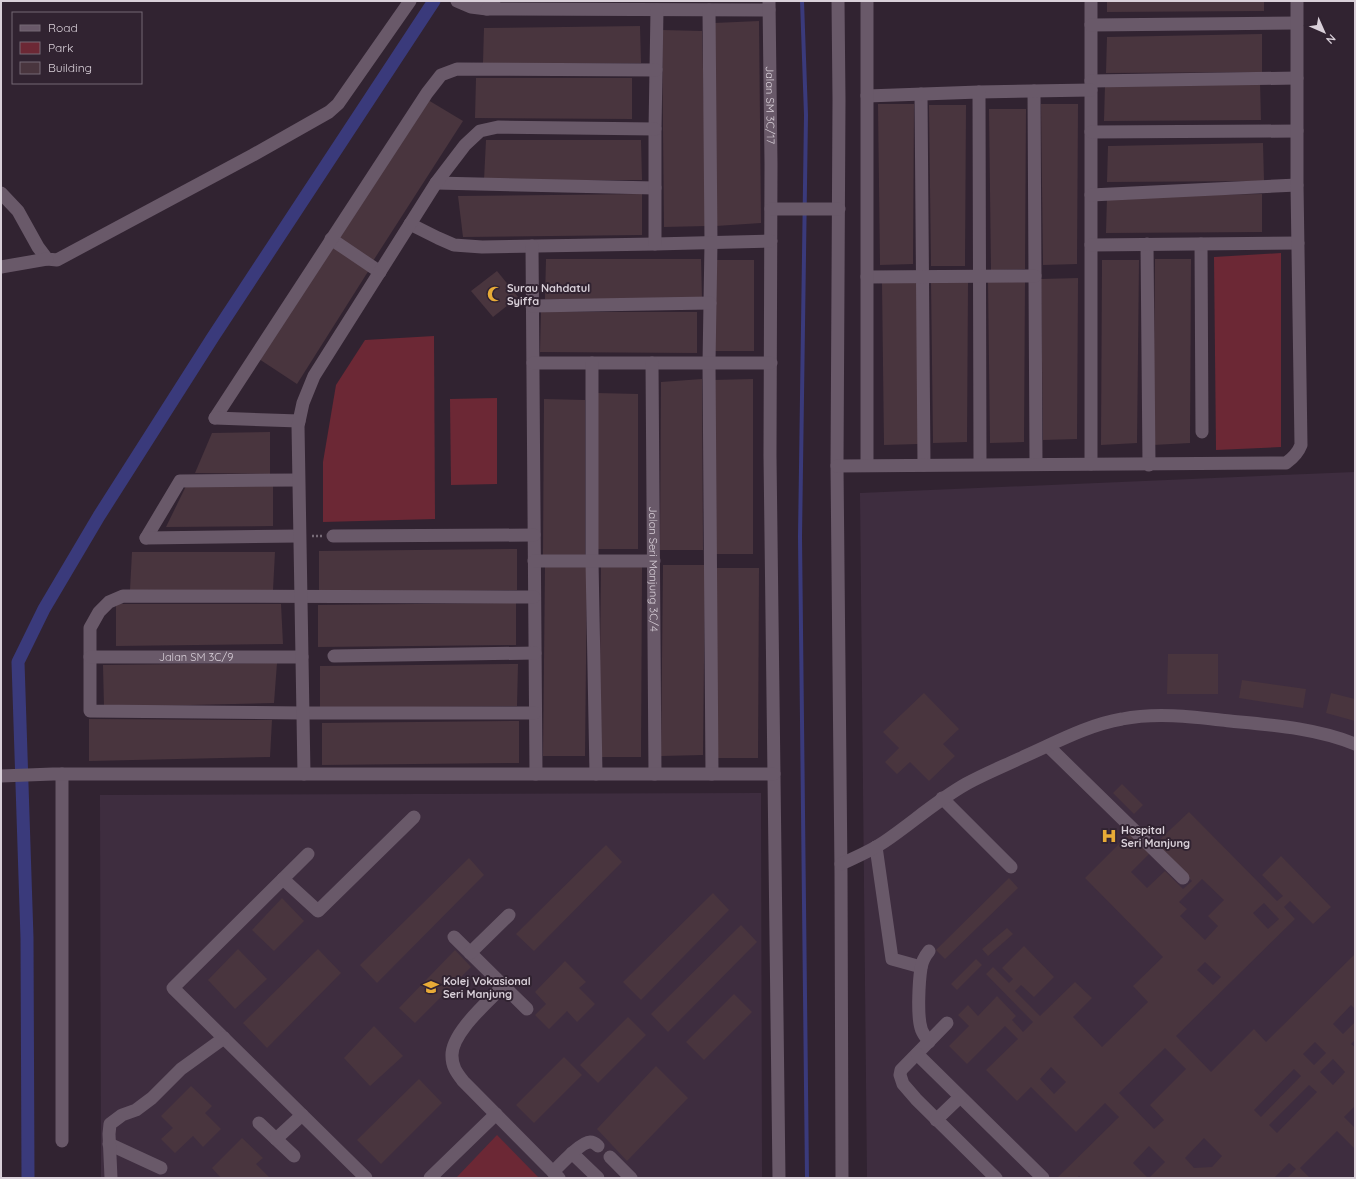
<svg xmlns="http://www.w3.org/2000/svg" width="1356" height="1179" viewBox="0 0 1356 1179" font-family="Quicksand,sans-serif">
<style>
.built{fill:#3e2d3f}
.green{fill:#6c2835}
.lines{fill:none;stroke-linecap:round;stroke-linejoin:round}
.stream{stroke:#3a3a7b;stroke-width:4}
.canal{stroke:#3a3a7b;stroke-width:13}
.building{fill:#49353e;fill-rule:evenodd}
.path{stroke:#776b77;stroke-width:2.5;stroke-dasharray:2 2;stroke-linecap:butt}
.minor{stroke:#695969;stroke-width:13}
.labels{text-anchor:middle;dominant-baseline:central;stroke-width:4;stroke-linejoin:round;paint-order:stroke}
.street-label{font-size:11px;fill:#d9d0d9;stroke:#312331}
.poi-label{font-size:11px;font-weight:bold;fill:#d9d0d9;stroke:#312331;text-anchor:start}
</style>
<rect width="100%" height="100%" fill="#312331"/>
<g class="built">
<path d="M1355 472V1178H867L860 493Z"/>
<path d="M761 793 762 1178H101L100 795Z"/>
</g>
<g class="green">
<path d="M1281 253V447L1216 450 1214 257Z"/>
<path d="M434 336 435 519 323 522V462L336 385 365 340Z"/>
<path d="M497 398V484L451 485 450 399Z"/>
<path d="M497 1135 539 1178H456Z"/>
</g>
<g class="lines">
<path class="stream" d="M802 1 806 115 800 537 807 1178"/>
<path class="canal" d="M28 1178 27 938 18 662 44 609 99 516 213 337 434 1"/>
</g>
<g class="building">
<path d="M1107 1H1264V11L1107 12Z"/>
<path d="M759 21 761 223 716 226 714 23Z"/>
<path d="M640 26 641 63H483L484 28Z"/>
<path d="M662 30 702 31 707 226 664 227Z"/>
<path d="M1262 34V72L1106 73 1107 37Z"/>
<path d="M476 78H632V119L475 118Z"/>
<path d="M1260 82 1261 120 1104 121 1105 85Z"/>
<path d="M428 100 463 121 373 261 339 239Z"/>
<path d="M878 104H914L913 264 880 265Z"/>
<path d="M1041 104H1078L1077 264 1043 265Z"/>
<path d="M929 105H966L965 266H931Z"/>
<path d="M989 109H1026L1025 269 991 270Z"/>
<path d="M486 140H641L642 180H484Z"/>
<path d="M1263 143 1264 181 1107 182 1108 146Z"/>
<path d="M642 194V235L463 237 458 196Z"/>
<path d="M1262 194V232L1106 233 1107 197Z"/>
<path d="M332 245 369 270 297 384 259 359Z"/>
<path d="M546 259H701L702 299H545Z"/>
<path d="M1155 259H1191L1190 443 1153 445Z"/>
<path d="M716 260H754V351H714Z"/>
<path d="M1102 260H1139L1137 443 1101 445Z"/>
<path d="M497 271 518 297 493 317 471 291Z"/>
<path d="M1078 278 1077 439 1043 440 1041 279Z"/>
<path d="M968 281 967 442 933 443 931 282Z"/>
<path d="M988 281H1025L1024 442 990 443Z"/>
<path d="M882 283H919L918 444 884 445Z"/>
<path d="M541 312H697V353L540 352Z"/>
<path d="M702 379 703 550H660L661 382Z"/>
<path d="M753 379V554H711L712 380Z"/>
<path d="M597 393 638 394V549H596Z"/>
<path d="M544 399 585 400V555H543Z"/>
<path d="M270 432V474L195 473 212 433Z"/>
<path d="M186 486H273V526L166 527Z"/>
<path d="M517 549V590L319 593V551Z"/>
<path d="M132 552H275L273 590H130Z"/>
<path d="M663 565H705L703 755 661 756Z"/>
<path d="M545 566H587L585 756H543Z"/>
<path d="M601 567H642L641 757H599Z"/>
<path d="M717 568H759L758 758H715Z"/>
<path d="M516 603V645L318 647V605Z"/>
<path d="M116 604H281L283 644 116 646Z"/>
<path d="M1168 654H1218V694H1167Z"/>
<path d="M277 663 274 703 104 707 103 665Z"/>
<path d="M518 664 517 706 320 708V666Z"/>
<path d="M1242 680 1306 689 1303 708 1239 698Z"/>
<path d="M924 693 959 729 943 744 955 756 929 781 910 762 897 774 885 762 899 748 883 732Z"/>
<path d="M1331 693 1355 699V721L1326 713Z"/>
<path d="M89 719 272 720 270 757 89 761Z"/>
<path d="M519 721V763L322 765V723Z"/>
<path d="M1122 784 1143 805 1134 814 1113 793Z"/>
<path d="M1189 812 1277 901 1283 896 1262 875 1281 856 1331 907 1313 924 1290 901 1284 907 1295 919 1176 1036 1211 1072 1254 1029 1266 1042 1355 954V1009L1351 1005 1333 1024 1343 1034 1355 1022V1040L1351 1044 1355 1047V1106L1344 1117 1355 1128V1149L1337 1131 1300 1168 1310 1178H1287L1296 1169 1289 1163 1274 1178H1149L1165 1162 1149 1146 1133 1163 1148 1178H1081L1079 1176 1077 1178H1057L1119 1117 1105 1103 1076 1132 1031 1087 1017 1101 986 1070 1018 1039 1005 1026 967 1064 949 1046 969 1026 958 1015 968 1005 978 1016 997 996 1016 1016 1012 1020 1023 1032 1033 1022 986 974 993 967 1009 983 1013 979 1002 968 1024 946 1054 977 1034 997 1021 985 1015 991 1040 1016 1075 982 1092 998 1073 1017 1102 1047 1148 1002 1133 986 1163 957 1085 878 1130 833 1150 853 1131 872 1147 888 1165 871 1183 889 1192 881 1155 844ZM1202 879 1224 900 1208 916 1218 926 1205 940 1180 916 1187 909 1179 902ZM1264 903 1279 919 1268 929 1253 913ZM1205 962 1221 977 1213 985 1197 970ZM1315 1042 1326 1053 1314 1065 1303 1054ZM1165 1048 1186 1069 1150 1105 1164 1120 1154 1129 1119 1093ZM1333 1059 1345 1072 1333 1085 1320 1072ZM1051 1067 1066 1082 1054 1094 1040 1079ZM1294 1069 1301 1076 1261 1117 1254 1110ZM1309 1085 1317 1092 1277 1133 1269 1125ZM1204 1138 1222 1156 1212 1167 1194 1168 1185 1158Z"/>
<path d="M606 845 622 862 534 951 516 934Z"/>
<path d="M469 858 484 875 377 983 360 965Z"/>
<path d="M1009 878 1018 888 945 959 936 950Z"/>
<path d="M713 893 729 910 641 1000 623 982Z"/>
<path d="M282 898 304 921 274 951 252 930Z"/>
<path d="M741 925 757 942 668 1032 651 1014Z"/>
<path d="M1007 928 1013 934 988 956 982 949Z"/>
<path d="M238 949 267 979 235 1009 208 980Z"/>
<path d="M318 949 341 973 267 1048 243 1023Z"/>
<path d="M455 950 471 967 415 1023 399 1008Z"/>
<path d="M976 959 982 965 957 990 951 984Z"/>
<path d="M565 961 586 982 579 988 595 1004 577 1022 567 1011 549 1029 535 1015 546 1004 535 992Z"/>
<path d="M734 994 752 1012 704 1060 686 1042Z"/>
<path d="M628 1017 646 1035 598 1083 580 1065Z"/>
<path d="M374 1026 403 1056 370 1086 344 1058Z"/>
<path d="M564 1057 582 1075 534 1123 516 1105Z"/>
<path d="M656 1066 688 1098 627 1161 597 1129Z"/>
<path d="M419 1079 442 1103 381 1164 357 1140Z"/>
<path d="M191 1086 212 1106 205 1113 221 1129 203 1147 193 1136 175 1153 161 1139 173 1128 161 1116Z"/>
<path d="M242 1138 263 1158 256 1164 270 1178H221L212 1168Z"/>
</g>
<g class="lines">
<path class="path" d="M312 536H323"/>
<g class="minor">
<path d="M457 1 471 7 487 9"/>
<path d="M494 1 487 9 769 10"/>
<path id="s1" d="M769 1 771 164 770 456 779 1178"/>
<path d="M838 1 839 100 837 466 841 873 842 1178"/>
<path d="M1091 1V464"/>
<path d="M709 10 711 243 709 363 712 774"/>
<path d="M1091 25 1296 23"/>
<path d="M1091 81 1297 78"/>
<path d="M1034 91 1036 464"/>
<path d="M979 92 1091 90"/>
<path d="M921 94 924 465"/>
<path d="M867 96 979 92 980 464"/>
<path d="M1091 132 1297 131"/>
<path d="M436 183 655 188"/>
<path d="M1 193 18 211 38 247 47 259 57 260 253 155 329 112 338 104 410 1"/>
<path d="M1091 195 1297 185"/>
<path d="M771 209H839"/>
<path d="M410 224 438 238 454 245 482 247 655 244 771 241"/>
<path d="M331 239 380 272"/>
<path d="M655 244V129L657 10"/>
<path d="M1147 244 1149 465"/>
<path d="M1201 244 1202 432"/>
<path d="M1091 245 1298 243"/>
<path d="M532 246 536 774"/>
<path d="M1 267 47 259"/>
<path d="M867 277 1035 276"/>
<path d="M532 306 710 303"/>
<path d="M533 363H771"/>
<path d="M592 363V561L596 774"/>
<path id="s2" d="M652 363 655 774"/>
<path d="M215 418 427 93 441 75 457 69 656 70"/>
<path d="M215 418 299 421"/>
<path d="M867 465V1"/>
<path d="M837 466 1286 463C1293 458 1298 453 1301 445L1297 185V1"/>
<path d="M333 536 534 535"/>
<path d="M146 538 180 481 298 480"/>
<path d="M146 538 299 536"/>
<path d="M534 561H654"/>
<path d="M534 597 123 596 109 602 99 612 90 628V711L303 713H535"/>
<path d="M334 656 535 653"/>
<path id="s3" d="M90 657H302"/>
<path d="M1048 746 1183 878"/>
<path d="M62 774V1141"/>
<path d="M304 774 298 426 303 403 314 376 436 183 465 145 480 131 498 127 655 129"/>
<path d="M1 776 53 774H774"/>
<path d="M942 798 1011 867"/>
<path d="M876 847 892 959 921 967"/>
<path d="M308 854 173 988 366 1178"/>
<path d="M841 864C856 857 871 851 884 842 912 823 936 801 966 784 984 774 1004 766 1023 757 1055 743 1087 725 1122 719 1157 712 1195 717 1230 721 1272 725 1316 728 1355 744"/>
<path d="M283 879 318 911 414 817"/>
<path d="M454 937 527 1009"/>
<path d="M929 951C925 956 922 961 921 968 919 981 917 1015 921 1028 922 1033 926 1037 929 1042"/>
<path d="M470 953 509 915"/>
<path d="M503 986C488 1002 451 1033 452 1056 452 1067 457 1073 463 1081L559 1178"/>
<path d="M947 1023 901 1070 900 1075 903 1084 916 1099 996 1178"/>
<path d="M917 1054 1043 1178"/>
<path d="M936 1120 960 1097"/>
<path d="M259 1123 294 1156"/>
<path d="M276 1139 302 1115"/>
<path d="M109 1144 161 1168"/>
<path d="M572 1153 598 1178"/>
<path d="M610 1157 631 1178"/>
<path d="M553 1172C560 1165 581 1142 590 1142 593 1142 596 1144 598 1146"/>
<path d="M111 1178 109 1134 110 1124 122 1115 136 1110 152 1098 181 1069 224 1038"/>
<path d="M430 1178 496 1114"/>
</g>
</g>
<defs>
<symbol id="mosque-bare" viewBox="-9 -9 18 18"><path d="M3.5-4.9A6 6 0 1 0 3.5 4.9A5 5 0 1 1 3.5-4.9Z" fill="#e8ab37" stroke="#312331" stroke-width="2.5" paint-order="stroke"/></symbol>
<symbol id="hospital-bare" viewBox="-9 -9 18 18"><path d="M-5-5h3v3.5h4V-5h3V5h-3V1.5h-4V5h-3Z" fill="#e8ab37" stroke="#312331" stroke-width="2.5" paint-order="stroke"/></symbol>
<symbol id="university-bare" viewBox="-9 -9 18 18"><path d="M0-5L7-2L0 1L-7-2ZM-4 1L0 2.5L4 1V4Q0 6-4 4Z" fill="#e8ab37" stroke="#312331" stroke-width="2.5" paint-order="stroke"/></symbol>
</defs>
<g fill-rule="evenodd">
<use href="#mosque-bare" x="484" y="283" width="22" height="22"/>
<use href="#hospital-bare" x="1098" y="825" width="22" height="22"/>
<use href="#university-bare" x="420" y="976" width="22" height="22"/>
</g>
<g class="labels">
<g class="street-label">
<text stroke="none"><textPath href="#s1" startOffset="104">Jalan SM 3C/17</textPath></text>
<text stroke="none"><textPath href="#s2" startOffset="206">Jalan Seri Manjung 3C/4</textPath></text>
<text stroke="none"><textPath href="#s3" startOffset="106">Jalan SM 3C/9</textPath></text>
</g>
<g class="poi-label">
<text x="507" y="288">Surau Nahdatul<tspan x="507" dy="13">Syiffa</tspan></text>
<text x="1121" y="830">Hospital<tspan x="1121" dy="13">Seri Manjung</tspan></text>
<text x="443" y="981">Kolej Vokasional<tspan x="443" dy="13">Seri Manjung</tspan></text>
</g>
</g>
<rect width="1356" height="1179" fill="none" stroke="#d9d0d9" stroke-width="4"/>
<rect x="12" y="12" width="130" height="72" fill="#312331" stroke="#746874"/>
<rect x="20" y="25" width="20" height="6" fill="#695969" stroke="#746874"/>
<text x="48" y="32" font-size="12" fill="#d9d0d9">Road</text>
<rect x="20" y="42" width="20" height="12" fill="#6c2835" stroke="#746874"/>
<text x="48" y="52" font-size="12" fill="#d9d0d9">Park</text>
<rect x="20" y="62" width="20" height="12" fill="#49353e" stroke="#746874"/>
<text x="48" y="72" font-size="12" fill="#d9d0d9">Building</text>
<g transform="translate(1324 32) rotate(135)" stroke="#312331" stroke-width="3" paint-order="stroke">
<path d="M0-3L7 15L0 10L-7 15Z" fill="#d9d0d9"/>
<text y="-6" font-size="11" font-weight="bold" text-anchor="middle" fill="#d9d0d9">N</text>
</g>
</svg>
